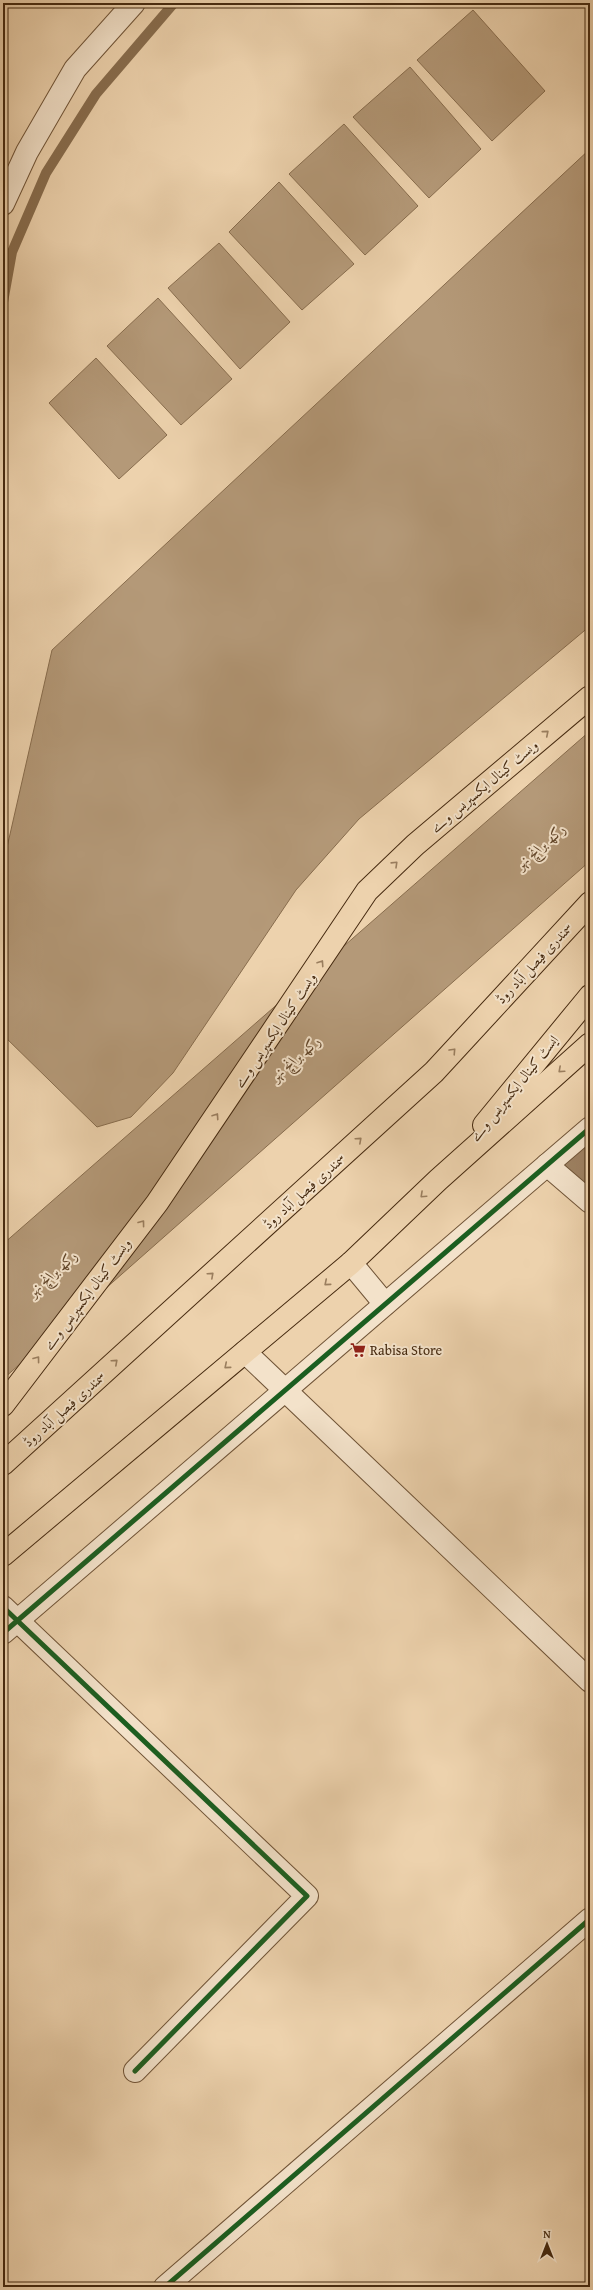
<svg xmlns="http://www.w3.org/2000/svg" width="593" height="2290" viewBox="0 0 593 2290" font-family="'Gentium Book Plus',Amiri,serif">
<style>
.water{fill:#b49978;stroke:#886d4e}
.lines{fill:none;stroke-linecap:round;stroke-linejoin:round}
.stream{stroke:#886d4e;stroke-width:10}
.building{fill:#9d8162;stroke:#462a10}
.minor-casing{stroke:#705437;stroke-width:24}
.major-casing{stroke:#462a10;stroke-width:24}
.minor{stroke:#f3e2ca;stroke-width:22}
.major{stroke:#edd2ad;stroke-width:22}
.cycleway-casing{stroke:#f3e2ca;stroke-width:8}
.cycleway{stroke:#1b5e20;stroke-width:5}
.oneway{stroke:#9a7e5e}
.labels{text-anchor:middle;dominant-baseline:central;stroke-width:4;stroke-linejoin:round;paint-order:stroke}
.street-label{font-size:14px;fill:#462a10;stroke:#f3e2ca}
.poi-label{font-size:14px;fill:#462a10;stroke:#f3e2ca;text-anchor:start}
.water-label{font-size:15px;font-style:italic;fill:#62462a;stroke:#f3e2ca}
</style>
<rect width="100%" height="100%" fill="#edd2ad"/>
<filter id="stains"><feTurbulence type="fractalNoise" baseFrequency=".005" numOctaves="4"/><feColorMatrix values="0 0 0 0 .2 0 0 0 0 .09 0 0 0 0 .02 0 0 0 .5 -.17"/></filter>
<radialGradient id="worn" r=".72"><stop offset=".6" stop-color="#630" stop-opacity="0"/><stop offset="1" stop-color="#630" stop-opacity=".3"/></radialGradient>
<g class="water">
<path d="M473 10 545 91 492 141 417 60Z"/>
<path d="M410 67 481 149 429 198 353 117Z"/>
<path d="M344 124 418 206 365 255 289 174Z"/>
<path d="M590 149V626L359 819 296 890 173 1073 131 1117 97 1127 3 1035V865L52 650Z"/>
<path d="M279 182 354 264 302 310 229 232Z"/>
<path d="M219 243 290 322 240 369 168 288Z"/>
<path d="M158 298 232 379 181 425 107 346Z"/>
<path d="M96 358 167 435 119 479 49 403Z"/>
<path d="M590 731V861L3 1379V1244Z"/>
</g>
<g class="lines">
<path class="stream" d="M3 302 12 252 46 173 96 94 174 3"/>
</g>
<path class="building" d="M590 1131V1197L554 1163Z"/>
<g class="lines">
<defs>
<g id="minor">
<path d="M3 204 27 152 75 69 134 3"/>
<path d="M547 1165 590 1202"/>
<path d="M351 1263 385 1304"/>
<path d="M245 1352 590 1681"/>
<path d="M3 1607 307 1896 135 2071"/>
<path d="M3 1633 590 1128"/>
<path d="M165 2287 590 1919"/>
</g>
<g id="major">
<path d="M484 1125 590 996"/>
<path d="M3 1405 157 1203 367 891 415 845 590 697"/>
<path d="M3 1464 434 1072 590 903"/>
<path d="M3 1555 351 1263 438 1180 590 1044"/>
</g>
</defs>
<use href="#minor" class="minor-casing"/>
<use href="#major" class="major-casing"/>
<use href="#minor" class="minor"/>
<use href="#major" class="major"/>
<defs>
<g id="cycleway">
<path d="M3 1607 307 1896 135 2071"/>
<path d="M3 1633 590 1128"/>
<path d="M165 2287 590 1919"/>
</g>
</defs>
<use href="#cycleway" class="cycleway-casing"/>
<use href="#cycleway" class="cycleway"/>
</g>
<defs><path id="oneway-chevron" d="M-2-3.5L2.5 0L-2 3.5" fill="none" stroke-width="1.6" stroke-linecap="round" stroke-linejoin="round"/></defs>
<g class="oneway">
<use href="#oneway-chevron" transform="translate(546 733) rotate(-40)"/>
<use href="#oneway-chevron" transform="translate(395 864) rotate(-44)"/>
<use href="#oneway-chevron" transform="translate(321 963) rotate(-56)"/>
<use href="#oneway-chevron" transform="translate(453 1051) rotate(-47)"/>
<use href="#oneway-chevron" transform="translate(561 1070) rotate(138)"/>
<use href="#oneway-chevron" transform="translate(216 1116) rotate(-56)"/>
<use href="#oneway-chevron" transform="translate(359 1140) rotate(-42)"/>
<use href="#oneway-chevron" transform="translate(423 1195) rotate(137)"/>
<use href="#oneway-chevron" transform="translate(142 1223) rotate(-53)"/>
<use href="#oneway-chevron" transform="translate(211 1275) rotate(-42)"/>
<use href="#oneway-chevron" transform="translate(327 1283) rotate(140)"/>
<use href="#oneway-chevron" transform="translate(37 1359) rotate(-53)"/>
<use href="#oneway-chevron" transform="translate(115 1362) rotate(-42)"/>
<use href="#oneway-chevron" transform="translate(227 1366) rotate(140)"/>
</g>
<defs>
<symbol id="supermarket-bare" viewBox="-9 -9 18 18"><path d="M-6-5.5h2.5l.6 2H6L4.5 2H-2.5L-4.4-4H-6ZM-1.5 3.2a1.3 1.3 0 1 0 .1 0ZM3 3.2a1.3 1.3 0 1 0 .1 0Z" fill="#8f2418" stroke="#f3e2ca" stroke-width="2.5" paint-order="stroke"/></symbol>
</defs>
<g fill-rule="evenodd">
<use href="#supermarket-bare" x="347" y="1339" width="22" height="22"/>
</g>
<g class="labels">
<g class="street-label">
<text transform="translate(484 786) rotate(-40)">ویسٹ کینال ایکسپریس وے</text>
<text transform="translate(534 963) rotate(-47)">سمندری فیصل آباد روڈ</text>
<text transform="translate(275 1030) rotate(-56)">ویسٹ کینال ایکسپریس وے</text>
<text transform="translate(514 1088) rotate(-51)">ایسٹ کینال ایکسپریس وے</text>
<text transform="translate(304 1191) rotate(-42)">سمندری فیصل آباد روڈ</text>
<text transform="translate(87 1294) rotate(-53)">ویسٹ کینال ایکسپریس وے</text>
<text transform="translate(64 1409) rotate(-42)">سمندری فیصل آباد روڈ</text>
</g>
<g class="poi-label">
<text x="370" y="1350">Rabisa Store</text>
</g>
<g class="water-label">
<text transform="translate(540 846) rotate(-41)">رکھ برانچ نہر</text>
<text transform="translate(295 1058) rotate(-41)">رکھ برانچ نہر</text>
<text transform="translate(52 1273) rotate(-42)">رکھ برانچ نہر</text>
</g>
</g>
<rect width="593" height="2290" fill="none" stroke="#edd2ad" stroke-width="16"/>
<rect x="4" y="4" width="585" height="2282" fill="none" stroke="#462a10" stroke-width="2"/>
<rect x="8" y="8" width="577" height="2274" fill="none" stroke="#462a10"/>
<g transform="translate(547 2244)" stroke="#f3e2ca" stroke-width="3" paint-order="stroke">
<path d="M0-3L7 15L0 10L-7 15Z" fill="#462a10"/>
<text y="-6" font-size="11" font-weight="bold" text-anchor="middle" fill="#462a10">N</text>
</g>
<rect width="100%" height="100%" filter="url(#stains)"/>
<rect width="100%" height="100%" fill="url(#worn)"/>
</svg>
